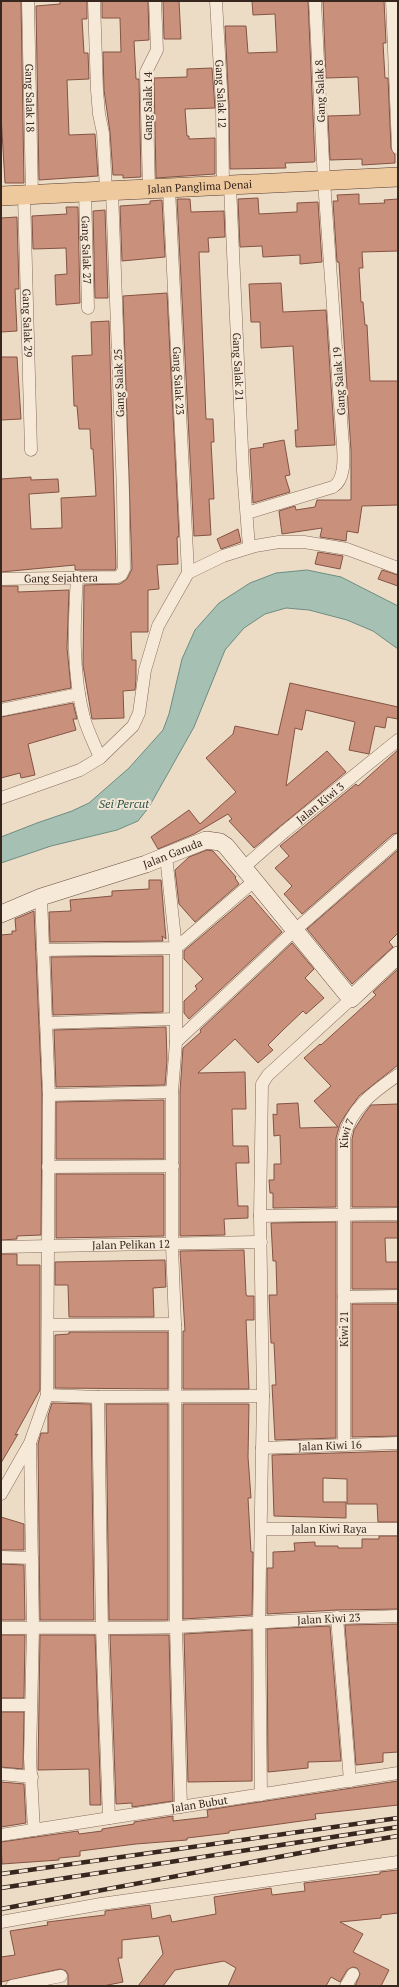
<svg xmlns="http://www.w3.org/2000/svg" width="399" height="1987" viewBox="0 0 399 1987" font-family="'PT Serif',serif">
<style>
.water{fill:#a6c0b4;stroke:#6d8d81}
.building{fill:#c9917c;stroke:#845343}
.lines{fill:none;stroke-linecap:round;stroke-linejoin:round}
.street-casing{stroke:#866c5c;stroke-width:13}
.secondary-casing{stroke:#684d3f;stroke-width:18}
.primary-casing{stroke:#543b30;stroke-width:20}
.street{stroke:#f7e9d8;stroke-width:12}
.secondary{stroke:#f7e9d8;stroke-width:17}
.primary{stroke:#eec99e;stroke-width:19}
.rail-casing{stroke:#37271f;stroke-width:4.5}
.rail{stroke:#f4e6d4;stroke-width:3;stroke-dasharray:9;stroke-linecap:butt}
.labels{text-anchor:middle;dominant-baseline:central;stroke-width:4;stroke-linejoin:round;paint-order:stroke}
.street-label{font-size:11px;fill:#37271f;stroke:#f4e6d4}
.water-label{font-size:12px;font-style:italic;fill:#2f564e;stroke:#f4e6d4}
</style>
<rect width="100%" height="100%" fill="#ecdbc5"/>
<path class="water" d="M307 570 341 577 398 606V649L373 631 347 620 309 610 286 608 265 614 244 628 225 650 194 727 149 807 138 821 117 830 51 846 1 863V837L37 823 72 811 89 803 129 768 163 730 169 714 182 659 195 630 219 603 250 583 276 573Z"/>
<g class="building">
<path d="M1 1H21L24 183H5L1 115Z"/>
<path d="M60 1H87V19H82L84 53H88L89 79 67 80 69 135 95 134 98 176 39 180 36 6 60 4Z"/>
<path d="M102 1H148L149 40 134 41 136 79H139L141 177 123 178V175H113L110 132 104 90 103 52H121L120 18H102Z"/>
<path d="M163 1H179L181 39H164Z"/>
<path d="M252 1H308L315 161 314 162 285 163 286 168 230 169 229 106 225 26H246L248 53 277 52 275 14 253 15Z"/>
<path d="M323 1H384L386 43H383L385 78H388L391 148 395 155V163L362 165V159L330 160 328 116 360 115 358 77 326 78Z"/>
<path d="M212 68 215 108 185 109 187 136H189V139L215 138V174L156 178 154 78 187 77V69Z"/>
<path d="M359 194V204L385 203 384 200 398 199V251L362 252 363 268H359L361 302H363L365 325H367L370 381H398V505L362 506 358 533 347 531 346 541 320 537 322 528 282 534 279 511 295 506 296 510 315 507 317 500H351V451L339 262H337L333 201H338L337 195Z"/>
<path d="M258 198 259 214 297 212V203L318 202 322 262 300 264V255L263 257 262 246 240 247 238 199Z"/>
<path d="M177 199H190L191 212 224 211 225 237 208 238 209 252H199L206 419H213L214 442H211L214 499H209L211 535 194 536Z"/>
<path d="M162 200 165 257 122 261 120 206 150 204V201Z"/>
<path d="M66 207H78L80 303 56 305 55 275 67 274 66 248 33 249 32 216 67 214Z"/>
<path d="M105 210 108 298H95L93 211Z"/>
<path d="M17 217 19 289H15L17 331 1 332V218Z"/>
<path d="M281 283 283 312 326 310 335 445 296 447 295 430H298L293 346 261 348 260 322H251L249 284Z"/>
<path d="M167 293 179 537H177L178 564 157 565 159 589 148 590V632H131L132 660H136V679L135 690 123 691 124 718 92 719 83 665 84 585 120 584 127 579 132 569 123 296Z"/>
<path d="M109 321 116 567 115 570H75V565L1 572V479L31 477V480L58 479 59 492 29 494 31 529 62 528 61 498 96 496 93 449H91L90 429H79L77 406H74L72 356 92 355 91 322Z"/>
<path d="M1 357H17L21 419 1 420Z"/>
<path d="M284 440 290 475 285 476 290 492 253 503 250 449 264 447 263 444Z"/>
<path d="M238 529 241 542 221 549 217 539Z"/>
<path d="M318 552 343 556 340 569 315 564Z"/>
<path d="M382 570 398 575V586L378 579Z"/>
<path d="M1 586H18V592L69 590 67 648 71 688 1 702Z"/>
<path d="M290 683 398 707V719L387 717 385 728 375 726 369 754 349 750 355 722 306 710 302 730 295 728 286 786 327 751 346 772 254 848 229 821 232 819 228 814 194 834 158 849 151 837 189 810 200 824 236 792 206 758 233 734 235 726 278 735Z"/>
<path d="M73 703 77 719H73L76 730 28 744 35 775 21 778 20 773 1 778V717Z"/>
<path d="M398 750V833L393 834 302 914 284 894 292 886 275 868 289 856 280 846 356 784 358 786Z"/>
<path d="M207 850 213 851 236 877 235 878 239 884 195 922 179 904 175 870 189 857Z"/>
<path d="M398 850V933L389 942 393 947 352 984 307 929Z"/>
<path d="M149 880H161L166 939 162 936 163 941 50 942 49 912 71 911 70 900 112 896V891L149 889Z"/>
<path d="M250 895 282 932 189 1019 184 1013V1001L197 989 195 986 203 979 184 959V951Z"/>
<path d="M34 911 42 1095 41 1235 17 1236V1239L1 1240V935L12 934V931H16L15 919Z"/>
<path d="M292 943 314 969 305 978 324 998 306 1014 303 1011 284 1029 268 1045 273 1050 258 1063 235 1039 198 1073 245 1072 246 1109H232L233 1146H248L249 1163H236L238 1206H248V1218L224 1219 225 1235 180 1236V1092L183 1048 201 1032 200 1030Z"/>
<path d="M163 956V1012L53 1015 51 957Z"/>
<path d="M398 969V1065L359 1096 346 1114 340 1124 336 1138V1207L273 1208V1193H270L269 1180H274V1164H281L280 1135 274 1136 273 1114 277 1115V1104L298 1103 300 1128 338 1127 314 1101 331 1086 304 1058 320 1044 321 1045 376 995 373 992Z"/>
<path d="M166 1027 167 1060 165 1085 56 1087 54 1030Z"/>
<path d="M164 1100V1159H56V1102Z"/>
<path d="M398 1104V1207H352V1139L354 1130 364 1114 371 1105Z"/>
<path d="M56 1174H164V1236L56 1238Z"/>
<path d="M336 1222V1438L275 1440 272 1385H276L274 1343H271L269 1295H277L276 1261H273L271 1223Z"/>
<path d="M352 1222H398V1238H385L386 1262H398V1289H352Z"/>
<path d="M244 1250 246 1294 247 1296H254V1320H246L249 1389H183V1331H185L180 1251Z"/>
<path d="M1 1254H17V1265H40V1390L15 1435 18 1434 1 1463Z"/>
<path d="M165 1260 166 1287 153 1288 154 1317H69L68 1285H55V1262Z"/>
<path d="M352 1304H398V1436L352 1437Z"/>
<path d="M69 1332H168V1389L55 1388V1335L69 1334Z"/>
<path d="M52 1403 91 1404 94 1620H40L38 1444 41 1433H48V1416Z"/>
<path d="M106 1404H168V1620H109Z"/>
<path d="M183 1404H249L248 1457 251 1498H248L251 1552H253V1556L252 1615 183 1619Z"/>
<path d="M398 1451V1522H378L377 1504H347V1479L323 1478V1502H346V1518L274 1516 272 1455Z"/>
<path d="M1 1517 24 1524V1550H1Z"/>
<path d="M379 1536H398V1609L337 1610 267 1614V1568H273V1552L295 1551 294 1543 315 1542V1546H338V1548H362V1539H379Z"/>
<path d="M1 1564 24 1565 25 1620H1Z"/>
<path d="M398 1624V1752L383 1753V1762L356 1765 345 1625Z"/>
<path d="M330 1626 341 1761 308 1762V1768L268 1772 267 1629Z"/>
<path d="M252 1630V1781L188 1782 184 1634Z"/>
<path d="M1 1635H25L24 1698H1Z"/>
<path d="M40 1635H95L101 1805H90L89 1769 38 1770Z"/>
<path d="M110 1635H169L173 1801 132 1807V1803L116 1804Z"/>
<path d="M1 1712H24L23 1769 1 1767Z"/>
<path d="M398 1781V1805L315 1814 316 1819 229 1831V1833L187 1838V1840L136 1844 80 1851V1856L59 1858V1860L2 1864 1 1842 78 1831 79 1834 102 1831V1829L134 1824V1822L173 1816V1821L208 1817 207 1810Z"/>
<path d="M1 1782 24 1784 26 1823 1 1827Z"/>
<path d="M398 1870V1913L381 1915V1918L340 1922 363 1934 353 1952 389 1970 381 1986H355L360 1974 357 1968 353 1967 347 1970 340 1982 331 1977 326 1986H228L236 1968 224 1961 175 1970 163 1986H138L163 1954 159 1936 122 1940V1958H118L123 1982 103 1986H68V1974L66 1971 60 1969 1 1982V1957L15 1955 10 1931 48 1925 47 1922 105 1915V1911L150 1905 152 1919 170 1915 172 1922 216 1914 214 1897 271 1888 272 1895 305 1891 304 1883 380 1874V1872Z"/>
</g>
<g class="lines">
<defs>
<g id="street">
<path id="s1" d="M28 1 32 195"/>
<path d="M94 1 97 90 99 114 103 133 106 191"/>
<path id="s2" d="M216 1 222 106 223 186"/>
<path d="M392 1 398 148"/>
<path id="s3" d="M230 186 243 471 249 547"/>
<path id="s4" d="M169 189 188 573"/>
<path d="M149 190 146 72 157 50 155 1"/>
<path id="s5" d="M85 192 88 308"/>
<path id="s6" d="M24 195 31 450"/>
<path d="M247 513 333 487C345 480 344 459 343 446L324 181 315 1"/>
<path d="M77 577C74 624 72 672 84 718 88 732 95 745 100 758"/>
<path id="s7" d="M1 579 117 577 121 575 124 569 123 492 112 191"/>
<path d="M1 710 79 694"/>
<path d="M1 798 80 770 100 758 133 726 139 713 145 670 158 626 188 573 223 556 255 546 279 542H304L347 549 398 568"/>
<path d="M166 856 176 948V1042L172 1092V1245L175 1324 176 1627 181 1807"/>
<path id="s8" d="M243 868 284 832 398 740"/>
<path d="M43 950 176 948 254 881"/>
<path d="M46 1023 175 1019"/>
<path d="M176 1042 294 931 398 840"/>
<path d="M49 1095 172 1092"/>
<path d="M48 1167 173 1166"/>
<path d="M260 1216 398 1214"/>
<path id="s9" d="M1 1247 261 1242"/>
<path d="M344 1297 398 1296"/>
<path d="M48 1325 175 1324"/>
<path d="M47 1395 98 1397 263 1396"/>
<path d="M98 1397 102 1629 109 1818"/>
<path d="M30 1444 33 1628 30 1758 34 1830"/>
<path id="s10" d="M344 1444V1138C350 1108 375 1091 398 1075"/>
<path id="s11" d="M262 1448 398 1443"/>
<path d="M1 1494 30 1443 47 1395 49 1095 41 897"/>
<path id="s12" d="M261 1529H398"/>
<path d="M1 1557 32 1558"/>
<path d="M337 1617 350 1781"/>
<path id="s13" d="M1 1628C60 1627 118 1629 177 1627 251 1623 324 1618 398 1616"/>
<path d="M1 1705H31"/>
<path d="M1 1774 32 1777"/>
<path d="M261 1795 259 1622 263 1396 260 1216 262 1084 268 1075 351 999"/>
<path id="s14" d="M1 1835 398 1773"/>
<path d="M1 1922 101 1904 398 1862"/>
<path d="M12 1986 61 1976"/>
<path d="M346 1986 353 1974"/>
</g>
<g id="secondary">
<path id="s15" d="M1 914 41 897 146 864 206 840 220 842 226 846 351 999 398 955"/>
</g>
<g id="primary">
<path id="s16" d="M1 196 398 177"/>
</g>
</defs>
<use href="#street" class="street-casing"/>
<use href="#secondary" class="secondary-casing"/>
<use href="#primary" class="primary-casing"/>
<use href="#street" class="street"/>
<use href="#secondary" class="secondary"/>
<use href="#primary" class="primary"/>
<defs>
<g id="rail">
<path d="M1 1874 398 1818"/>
<path d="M1 1888 398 1827"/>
<path d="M1 1909 332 1847 398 1836"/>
</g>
</defs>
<use href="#rail" class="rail-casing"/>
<use href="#rail" class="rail"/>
</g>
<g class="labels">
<g class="street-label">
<text transform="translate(320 91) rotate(-92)">Gang Salak 8</text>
<text stroke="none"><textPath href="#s2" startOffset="93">Gang Salak 12</textPath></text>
<text stroke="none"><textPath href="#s1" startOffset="97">Gang Salak 18</textPath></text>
<text transform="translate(148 106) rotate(-90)">Gang Salak 14</text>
<text stroke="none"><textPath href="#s16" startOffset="199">Jalan Panglima Denai</textPath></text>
<text stroke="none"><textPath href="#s5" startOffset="58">Gang Salak 27</textPath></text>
<text stroke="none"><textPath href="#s6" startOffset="128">Gang Salak 29</textPath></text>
<text stroke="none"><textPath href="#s3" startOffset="181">Gang Salak 21</textPath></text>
<text stroke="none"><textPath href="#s4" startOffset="192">Gang Salak 23</textPath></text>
<text transform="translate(339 381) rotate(-94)">Gang Salak 19</text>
<text transform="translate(119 383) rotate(-92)">Gang Salak 25</text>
<text stroke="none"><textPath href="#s7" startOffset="60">Gang Sejahtera</textPath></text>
<text stroke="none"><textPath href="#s8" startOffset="101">Jalan Kiwi 3</textPath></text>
<text stroke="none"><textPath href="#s15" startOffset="182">Jalan Garuda</textPath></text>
<text stroke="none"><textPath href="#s10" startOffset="311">Kiwi 7</textPath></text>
<text stroke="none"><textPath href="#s9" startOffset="130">Jalan Pelikan 12</textPath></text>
<text transform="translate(344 1329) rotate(-90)">Kiwi 21</text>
<text stroke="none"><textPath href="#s11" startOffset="68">Jalan Kiwi 16</textPath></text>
<text stroke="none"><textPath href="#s12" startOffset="68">Jalan Kiwi Raya</textPath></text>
<text stroke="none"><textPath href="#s13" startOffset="328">Jalan Kiwi 23</textPath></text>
<text stroke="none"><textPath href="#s14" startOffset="201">Jalan Bubut</textPath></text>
</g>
<g class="water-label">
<text x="124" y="803">Sei Percut</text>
</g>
</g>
<rect width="399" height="1987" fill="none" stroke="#37271f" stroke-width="4"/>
</svg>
